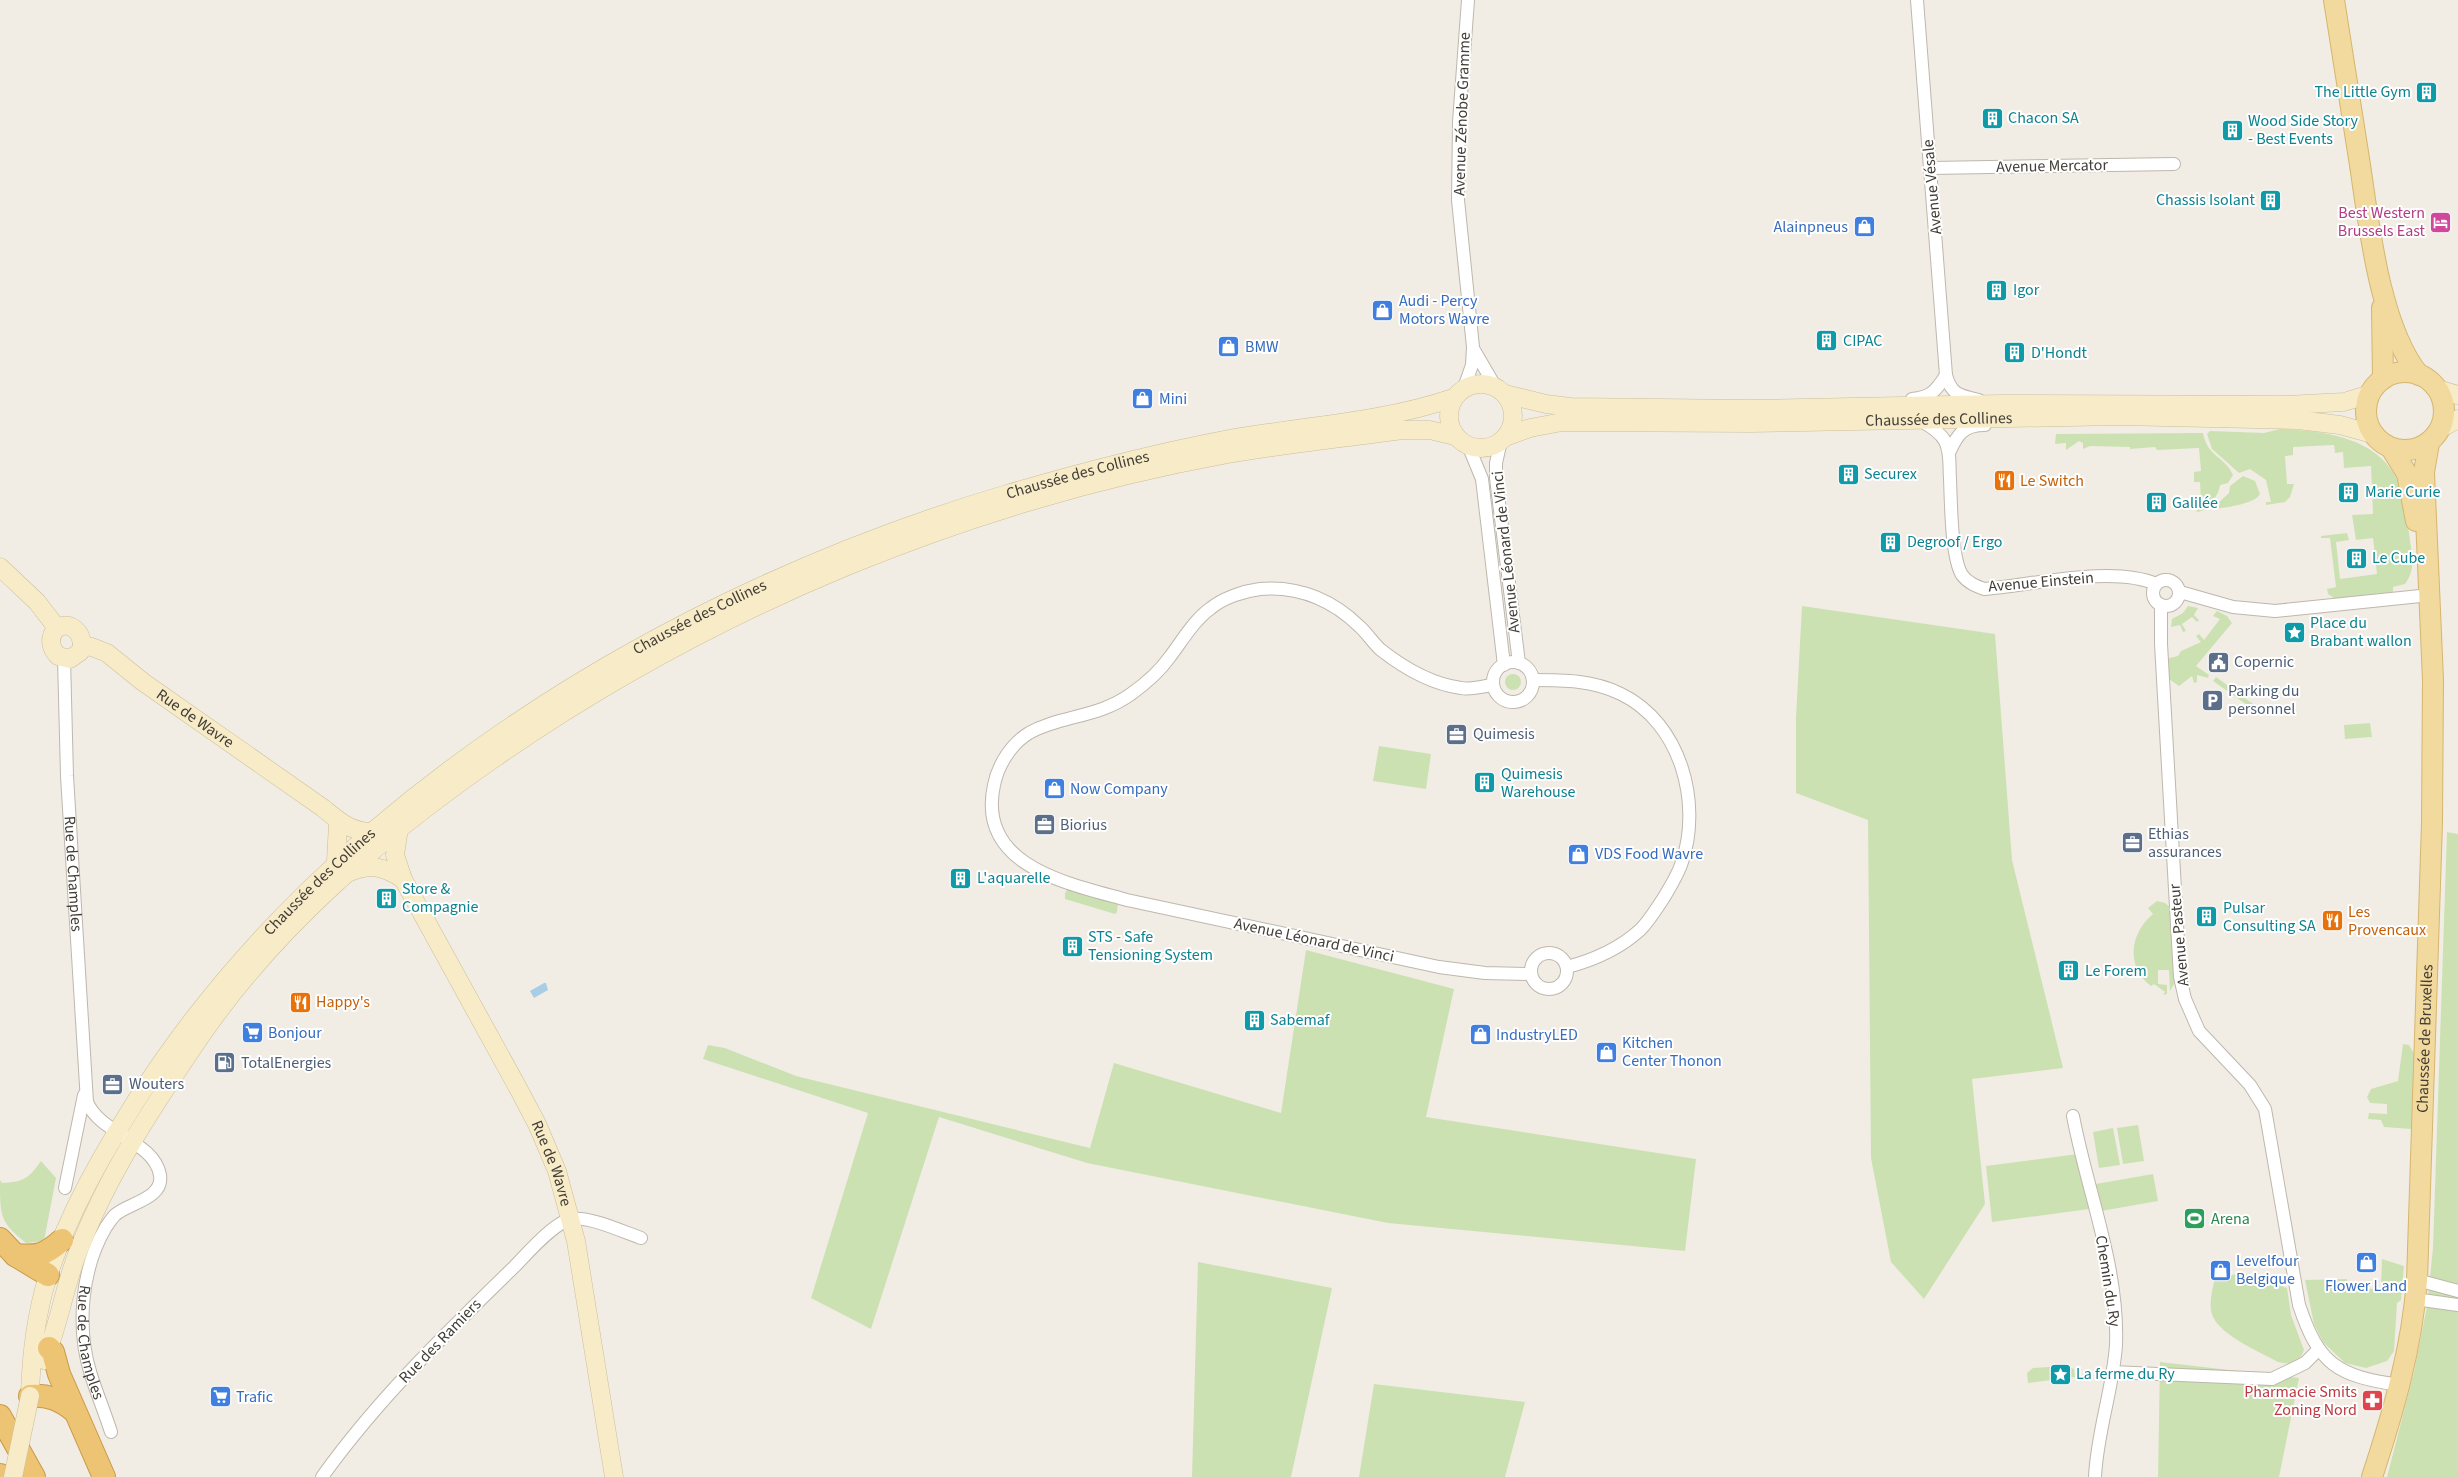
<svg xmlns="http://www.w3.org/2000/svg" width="2458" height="1477" viewBox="0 0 2458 1477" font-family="'Source Sans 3',sans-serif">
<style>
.green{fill:#cce1b2}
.water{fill:#a8cee7}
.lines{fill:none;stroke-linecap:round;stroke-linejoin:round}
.street-casing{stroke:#beb7ac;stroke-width:14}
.secondary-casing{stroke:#cbbe9a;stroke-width:19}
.primary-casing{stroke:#d5b66f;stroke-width:22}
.highway-casing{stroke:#cb9945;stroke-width:24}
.street{stroke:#fff;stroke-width:12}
.secondary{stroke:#f8ecc8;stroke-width:18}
.primary{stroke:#f2d99d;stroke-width:20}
.highway{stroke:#edc474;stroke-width:22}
.secondary-bridge-casing{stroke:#cbbe9a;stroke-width:19;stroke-linecap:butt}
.secondary-bridge{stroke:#f8ecc8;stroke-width:18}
.labels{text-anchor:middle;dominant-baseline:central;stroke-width:4;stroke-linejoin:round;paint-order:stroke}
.culture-label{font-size:16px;fill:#0d838f;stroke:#fff;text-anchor:start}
.street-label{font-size:16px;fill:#423d36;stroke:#fff}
.hotel-label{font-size:16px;fill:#b23c85;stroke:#fff;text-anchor:end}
.shop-label{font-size:16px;fill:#366cbe;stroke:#fff;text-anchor:start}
.food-label{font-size:16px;fill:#c56008;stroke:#fff;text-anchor:start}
.service-label{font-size:16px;fill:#4e5e75;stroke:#fff;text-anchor:start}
.leisure-label{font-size:16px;fill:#27864d;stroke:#fff;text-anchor:start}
.health-label{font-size:16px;fill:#be3a42;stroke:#fff;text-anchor:end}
</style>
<rect width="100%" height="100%" fill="#f1ede5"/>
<g class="green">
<path d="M2280 429C2330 431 2388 439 2403 495 2406 508 2407 521 2409 533 2411 551 2417 569 2405 584L2393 587V592L2339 598H2334L2328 594 2327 589 2336 587 2330 538H2321V536L2347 533 2349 540 2336 542 2340 579 2377 574 2373 538 2356 540 2352 515 2373 514 2371 466 2344 468 2343 452 2335 453 2334 445 2293 447V455L2285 456 2287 484H2294L2290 497 2285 502 2266 505V502H2271L2266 480 2250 469 2239 473 2212 449 2207 434 2210 431 2264 433Z"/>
<path d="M2203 433C2208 458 2225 456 2233 475L2228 483 2220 485C2219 494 2213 499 2210 508L2198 512 2192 507V503L2201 502 2200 482H2194V472L2201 471 2199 448 2157 450 2155 447 2130 449V447L2090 446 2083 449V443L2079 441 2066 450V443L2055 444 2056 434Z"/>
<path d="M2243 476 2255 481 2260 494C2255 504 2227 507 2216 509L2215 506 2229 493 2230 486Z"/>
<path d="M1802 606 1995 634 2012 860 2063 1068 1972 1079 1985 1204 1924 1299 1891 1262 1871 1158 1868 820 1796 793V717Z"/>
<path d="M2188 606 2198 608 2194 615 2199 620 2197 622 2192 617 2182 624 2186 631 2183 632 2180 625 2171 627 2172 619 2183 613Z"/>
<path d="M2217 611 2227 616 2232 623 2196 666 2209 675 2208 678 2197 675V682L2194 683 2192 676 2179 686 2169 679V658L2178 656 2181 651 2201 642 2196 636 2199 634 2204 640 2220 619 2213 616Z"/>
<circle cx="1513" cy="682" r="8"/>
<path d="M2216 677 2260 709 2253 715 2245 713 2250 707 2213 681Z"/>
<path d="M2370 723 2372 737 2345 739 2344 725Z"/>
<path d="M1379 746 1431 754 1426 789 1373 781Z"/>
<path d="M2447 832 2458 834V1477H2387L2414 1372 2427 1306 2433 1248Z"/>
<path d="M1068 889 1118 904 1117 912 1115 914 1065 899V893Z"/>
<path d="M2157 901 2165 903 2171 908 2174 984 2170 991 2169 970H2158V984L2167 985V994L2163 995 2165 992 2154 984 2151 986C2126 967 2129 934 2153 914L2148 908Z"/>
<path d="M1306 950 1454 989 1426 1117 1696 1159 1685 1251 1388 1223 1087 1163 939 1117 871 1329 811 1298 868 1113 703 1059 708 1045 725 1048 796 1076 1090 1148 1114 1063 1281 1113Z"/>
<path d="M2403 1044 2409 1045 2415 1055 2411 1129 2384 1127 2381 1120 2368 1119 2369 1113 2387 1114V1104L2370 1103 2367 1097 2371 1089 2398 1081Z"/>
<path d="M2138 1125 2144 1161 2123 1164 2117 1128Z"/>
<path d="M2113 1128 2120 1165 2099 1168 2093 1132Z"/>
<path d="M2078 1154 2089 1209 1992 1222 1986 1166Z"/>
<path d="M41 1161 56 1178 44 1241 26 1243C0 1222 0 1217 0 1180L2 1183C24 1182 29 1178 41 1161Z"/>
<path d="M2153 1174 2158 1201 2101 1211 2096 1184Z"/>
<path d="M2382 1259 2404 1266 2401 1300 2397 1303 2394 1351 2387 1361 2366 1368 2345 1363 2323 1342 2314 1324 2305 1280 2347 1279V1288L2381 1289Z"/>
<path d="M1198 1262 1332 1288 1291 1477H1192Z"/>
<path d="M2243 1273 2287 1288 2291 1315 2304 1350C2299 1364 2290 1365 2278 1362 2260 1352 2222 1336 2213 1317 2208 1306 2212 1290 2215 1278Z"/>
<path d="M2160 1362 2299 1378 2279 1477H2158Z"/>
<path d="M2064 1366 2074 1369 2075 1377 2028 1383 2027 1373 2033 1368Z"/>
<path d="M1374 1384 1525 1402 1505 1477H1359Z"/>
</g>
<path class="water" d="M544 983H546L548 990 534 998 530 991Z"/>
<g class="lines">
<defs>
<g id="street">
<path d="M1917 0 1946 375C1951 395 1961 396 1979 400"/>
<path d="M1931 168 2174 164"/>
<path d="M1474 350 1495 386"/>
<path d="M1464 388 1472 365 1473 347 1458 200 1459 122 1468 0"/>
<path d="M1912 399C1931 397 1936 391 1946 375"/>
<path d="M1921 421C1930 426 1940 432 1945 441 1951 453 1949 467 1950 479 1951 501 1951 557 1962 575 1968 583 1976 586 1984 589 2033 585 2113 565 2156 584"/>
<path d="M1501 441 1496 463V478L1519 663"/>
<path d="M1468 445 1482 479 1504 665"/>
<path d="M1949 453C1957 435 1963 425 1985 425"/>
<circle cx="2166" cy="593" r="13"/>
<path d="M2180 592 2233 607 2275 611 2430 595"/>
<path d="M2161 605V644L2180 977 2185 999 2199 1031 2250 1085 2265 1109 2299 1305C2319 1365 2337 1376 2400 1385"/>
<path id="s1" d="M64 658 67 776 87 1102C100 1134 154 1141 160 1175 164 1199 128 1203 115 1215 112 1218 108 1224 106 1227 81 1269 76 1328 91 1375 97 1394 105 1413 111 1432"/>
<circle cx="1513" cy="682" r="20"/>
<path d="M1533 680C1563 680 1593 680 1621 694 1681 723 1702 803 1682 862 1678 875 1670 887 1663 899 1656 909 1649 921 1640 930 1619 949 1594 960 1567 967"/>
<path d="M1493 685C1483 686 1471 690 1461 688 1431 684 1404 668 1381 650 1373 643 1367 633 1359 626 1331 599 1298 586 1260 589 1244 591 1223 598 1211 608 1194 620 1182 641 1169 658 1159 672 1145 684 1131 694 1098 718 1061 715 1029 733 1011 744 998 765 994 785 976 867 1070 884 1127 900L1439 967 1485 973 1531 974"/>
<circle cx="1549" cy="971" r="18"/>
<path d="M2073 1116C2087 1191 2119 1267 2116 1345 2113 1389 2097 1432 2095 1477"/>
<path d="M65 1188 84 1095"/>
<path d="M2417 1280 2458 1291"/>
<path d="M2415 1299 2458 1305"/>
<path d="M2112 1372 2272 1379 2305 1363 2318 1350"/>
<path d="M322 1477C377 1400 446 1333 514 1267 526 1255 555 1221 572 1219 589 1216 624 1232 641 1238"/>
</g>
<g id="secondary">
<circle cx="1481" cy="416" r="32"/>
<path d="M2437 389 2458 395"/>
<path d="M1505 394 1546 404 1570 407 1750 409 2001 404 2284 405 2344 402 2370 394"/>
<path d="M2440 429 2458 419"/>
<path id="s2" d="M1505 437 1530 428 1562 422 1751 423 2119 416 2298 420 2340 425 2373 434"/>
<path d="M0 567 37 602 57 628"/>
<path d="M57 628C48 637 50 648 58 656L70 659 80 652 82 646"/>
<path d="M57 628C71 621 82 632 82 646"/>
<path id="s3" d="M82 646 92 647 107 653 143 682 323 808C339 821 349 831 370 832"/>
<path id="s4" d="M399 828 395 855 403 879 518 1088 537 1124 557 1171 576 1241 614 1477"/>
<path d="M336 861 338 823"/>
<path d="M350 872C371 863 384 867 403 879"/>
<path d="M44 1360C59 1326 64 1287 78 1252 106 1178 150 1111 194 1046 272 929 382 836 496 757 716 605 966 502 1228 454 1286 444 1344 438 1402 430H1430L1455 436"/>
<path id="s5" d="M30 1396C31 1356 36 1314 48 1276 68 1214 102 1155 136 1101 326 801 672 593 1007 494 1078 473 1151 454 1224 440 1301 426 1379 423 1453 398"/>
</g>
<g id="primary">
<path d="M2334 0C2343 55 2351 110 2360 165 2369 226 2380 327 2419 375"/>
<path d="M2382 308 2383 379"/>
<circle cx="2405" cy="411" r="39"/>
<path d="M2391 448 2407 474 2416 521"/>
<path id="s6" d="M2372 1477C2393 1413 2412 1348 2417 1280L2432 823 2433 680 2424 472 2429 443"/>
</g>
<g id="highway">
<path d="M0 1239 15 1255 48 1275"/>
<path d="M15 1255C38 1257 45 1255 62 1240"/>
<path d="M49 1348 53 1352 59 1374 104 1477"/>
<path d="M30 1396C48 1395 60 1399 74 1411"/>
<path d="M0 1416 34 1477"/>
<path d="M0 1475 1 1477"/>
</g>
</defs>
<use href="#street" class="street-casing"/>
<use href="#secondary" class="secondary-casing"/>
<use href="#primary" class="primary-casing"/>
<use href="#highway" class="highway-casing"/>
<use href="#street" class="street"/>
<use href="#secondary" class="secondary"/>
<use href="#primary" class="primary"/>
<use href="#highway" class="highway"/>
<defs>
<path id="secondary-bridge" d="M13 1477 30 1396"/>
</defs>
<use href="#secondary-bridge" class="secondary-bridge-casing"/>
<use href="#secondary-bridge" class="secondary-bridge"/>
</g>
<defs>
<symbol id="building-square" viewBox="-11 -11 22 22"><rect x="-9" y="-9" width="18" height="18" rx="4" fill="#0f9aa8" stroke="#fff"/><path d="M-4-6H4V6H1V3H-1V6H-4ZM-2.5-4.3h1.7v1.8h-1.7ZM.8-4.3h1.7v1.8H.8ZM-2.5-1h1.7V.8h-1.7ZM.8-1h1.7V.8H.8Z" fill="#fff"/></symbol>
<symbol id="hotel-square" viewBox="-11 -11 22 22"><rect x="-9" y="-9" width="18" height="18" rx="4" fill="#d1479c" stroke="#fff"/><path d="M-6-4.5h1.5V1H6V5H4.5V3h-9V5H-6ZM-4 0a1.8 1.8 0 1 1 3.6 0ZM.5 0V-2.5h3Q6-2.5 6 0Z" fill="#fff"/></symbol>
<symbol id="shop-square" viewBox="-11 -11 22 22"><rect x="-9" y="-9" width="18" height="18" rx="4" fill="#3f7fe0" stroke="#fff"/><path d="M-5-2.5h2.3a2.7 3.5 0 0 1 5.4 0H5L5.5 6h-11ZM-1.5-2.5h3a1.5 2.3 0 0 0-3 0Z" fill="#fff"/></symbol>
<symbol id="restaurant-square" viewBox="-11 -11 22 22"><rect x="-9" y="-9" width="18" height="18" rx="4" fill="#e8710a" stroke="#fff"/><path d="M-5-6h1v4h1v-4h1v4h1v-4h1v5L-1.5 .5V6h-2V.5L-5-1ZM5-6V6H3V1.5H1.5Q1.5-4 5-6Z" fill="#fff"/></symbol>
<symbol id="sight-square" viewBox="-11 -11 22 22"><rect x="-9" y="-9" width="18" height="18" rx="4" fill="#0f9aa8" stroke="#fff"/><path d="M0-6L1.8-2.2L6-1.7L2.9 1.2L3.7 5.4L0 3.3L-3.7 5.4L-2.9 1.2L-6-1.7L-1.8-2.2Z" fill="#fff"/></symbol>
<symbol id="civic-square" viewBox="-11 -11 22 22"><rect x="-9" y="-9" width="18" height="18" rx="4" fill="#5c6f8a" stroke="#fff"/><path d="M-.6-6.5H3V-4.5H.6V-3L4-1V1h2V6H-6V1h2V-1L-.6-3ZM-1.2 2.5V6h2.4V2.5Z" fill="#fff"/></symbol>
<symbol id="parking-square" viewBox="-11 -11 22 22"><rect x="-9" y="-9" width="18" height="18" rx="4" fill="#5c6f8a" stroke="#fff"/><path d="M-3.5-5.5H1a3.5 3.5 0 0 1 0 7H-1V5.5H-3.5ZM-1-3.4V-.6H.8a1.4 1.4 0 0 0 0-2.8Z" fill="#fff"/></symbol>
<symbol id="office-square" viewBox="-11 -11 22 22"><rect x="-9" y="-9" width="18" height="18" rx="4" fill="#5c6f8a" stroke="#fff"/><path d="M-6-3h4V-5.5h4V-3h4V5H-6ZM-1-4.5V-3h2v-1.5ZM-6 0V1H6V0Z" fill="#fff"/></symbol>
<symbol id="supermarket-square" viewBox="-11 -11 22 22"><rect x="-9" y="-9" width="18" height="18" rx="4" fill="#3f7fe0" stroke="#fff"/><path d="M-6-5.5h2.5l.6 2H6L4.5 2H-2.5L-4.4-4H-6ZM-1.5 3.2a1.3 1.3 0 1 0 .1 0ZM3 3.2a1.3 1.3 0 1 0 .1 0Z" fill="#fff"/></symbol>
<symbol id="fuel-square" viewBox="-11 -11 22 22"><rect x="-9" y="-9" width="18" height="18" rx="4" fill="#5c6f8a" stroke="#fff"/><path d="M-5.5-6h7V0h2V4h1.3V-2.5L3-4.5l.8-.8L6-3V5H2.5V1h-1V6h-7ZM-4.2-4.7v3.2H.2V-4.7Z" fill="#fff"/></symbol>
<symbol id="stadium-square" viewBox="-11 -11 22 22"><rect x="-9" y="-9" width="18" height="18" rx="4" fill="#2e9e5b" stroke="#fff"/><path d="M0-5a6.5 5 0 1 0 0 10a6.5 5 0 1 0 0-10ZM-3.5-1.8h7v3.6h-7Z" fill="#fff"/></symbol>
<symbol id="pharmacy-square" viewBox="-11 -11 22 22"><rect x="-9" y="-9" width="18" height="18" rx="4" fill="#e0444e" stroke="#fff"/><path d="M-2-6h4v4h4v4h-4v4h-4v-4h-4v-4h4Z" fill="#fff"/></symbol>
</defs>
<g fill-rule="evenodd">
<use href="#building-square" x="2414" y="80" width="25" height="25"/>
<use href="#building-square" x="1980" y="106" width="25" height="25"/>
<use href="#building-square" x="2220" y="118" width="25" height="25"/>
<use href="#building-square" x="2258" y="188" width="25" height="25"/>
<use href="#hotel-square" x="2428" y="210" width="25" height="25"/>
<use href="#shop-square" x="1852" y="214" width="25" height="25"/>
<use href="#building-square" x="1984" y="278" width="25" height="25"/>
<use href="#shop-square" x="1370" y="298" width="25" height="25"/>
<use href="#building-square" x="1814" y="328" width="25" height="25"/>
<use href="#shop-square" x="1216" y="334" width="25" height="25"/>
<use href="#building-square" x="2002" y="340" width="25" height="25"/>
<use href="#shop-square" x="1130" y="386" width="25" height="25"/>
<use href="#building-square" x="1836" y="462" width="25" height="25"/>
<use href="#restaurant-square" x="1992" y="468" width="25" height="25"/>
<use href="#building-square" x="2336" y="480" width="25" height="25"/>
<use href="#building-square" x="2144" y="490" width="25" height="25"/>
<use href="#building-square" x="1878" y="530" width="25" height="25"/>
<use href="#building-square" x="2344" y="546" width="25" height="25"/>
<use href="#sight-square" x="2282" y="620" width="25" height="25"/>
<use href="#civic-square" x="2206" y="650" width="25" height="25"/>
<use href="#parking-square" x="2200" y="688" width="25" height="25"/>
<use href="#office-square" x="1444" y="722" width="25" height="25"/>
<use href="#building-square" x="1472" y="770" width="25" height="25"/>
<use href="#shop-square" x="1042" y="776" width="25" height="25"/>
<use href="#office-square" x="1032" y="812" width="25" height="25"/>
<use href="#office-square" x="2120" y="830" width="25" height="25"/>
<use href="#shop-square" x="1566" y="842" width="25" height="25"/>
<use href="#building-square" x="948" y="866" width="25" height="25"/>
<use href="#building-square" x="374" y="886" width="25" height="25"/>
<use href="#building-square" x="2194" y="904" width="25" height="25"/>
<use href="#restaurant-square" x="2320" y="908" width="25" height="25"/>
<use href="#building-square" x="1060" y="934" width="25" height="25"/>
<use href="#building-square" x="2056" y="958" width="25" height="25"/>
<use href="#restaurant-square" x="288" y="990" width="25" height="25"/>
<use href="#building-square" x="1242" y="1008" width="25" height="25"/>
<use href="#supermarket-square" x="240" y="1020" width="25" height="25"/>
<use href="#shop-square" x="1468" y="1022" width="25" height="25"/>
<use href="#shop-square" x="1594" y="1040" width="25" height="25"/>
<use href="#fuel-square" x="212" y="1050" width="25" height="25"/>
<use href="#office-square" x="100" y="1072" width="25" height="25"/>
<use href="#stadium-square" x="2182" y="1206" width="25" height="25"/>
<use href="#shop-square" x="2354" y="1250" width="25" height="25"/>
<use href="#shop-square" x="2208" y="1258" width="25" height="25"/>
<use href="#sight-square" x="2048" y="1362" width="25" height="25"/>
<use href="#supermarket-square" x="208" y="1384" width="25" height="25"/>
<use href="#pharmacy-square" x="2360" y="1388" width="25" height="25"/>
</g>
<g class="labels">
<g class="culture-label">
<text x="2411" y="92" text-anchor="end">The Little Gym</text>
<text x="2008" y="118">Chacon SA</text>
<text x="2248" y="121">Wood Side Story<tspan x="2248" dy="18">- Best Events</tspan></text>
<text x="2255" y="200" text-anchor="end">Chassis Isolant</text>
<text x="2013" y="290">Igor</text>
<text x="1843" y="341">CIPAC</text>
<text x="2031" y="353">D'Hondt</text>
<text x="1864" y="474">Securex</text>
<text x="2365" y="492">Marie Curie</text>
<text x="2172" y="503">Galilée</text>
<text x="1907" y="542">Degroof / Ergo</text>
<text x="2372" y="558">Le Cube</text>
<text x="2310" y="623">Place du<tspan x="2310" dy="18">Brabant wallon</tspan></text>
<text x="1501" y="774">Quimesis<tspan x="1501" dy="18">Warehouse</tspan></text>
<text x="977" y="878">L'aquarelle</text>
<text x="402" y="889">Store &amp;<tspan x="402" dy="18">Compagnie</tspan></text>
<text x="2223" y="908">Pulsar<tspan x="2223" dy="18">Consulting SA</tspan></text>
<text x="1088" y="937">STS - Safe<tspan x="1088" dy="18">Tensioning System</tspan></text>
<text x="2085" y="971">Le Forem</text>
<text x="1270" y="1020">Sabemaf</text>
<text x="2076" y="1374">La ferme du Ry</text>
</g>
<g class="street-label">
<text transform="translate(1462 114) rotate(-88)">Avenue Zénobe Gramme</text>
<text transform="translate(2052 166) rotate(-1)">Avenue Mercator</text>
<text transform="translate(1932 187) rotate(-95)">Avenue Vésale</text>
<text stroke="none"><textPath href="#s2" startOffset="436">Chaussée des Collines</textPath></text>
<text stroke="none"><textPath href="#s5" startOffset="1475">Chaussée des Collines</textPath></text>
<text transform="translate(1506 552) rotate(-96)">Avenue Léonard de Vinci</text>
<text transform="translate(2041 582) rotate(-5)">Avenue Einstein</text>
<text stroke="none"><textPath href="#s5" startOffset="1070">Chaussée des Collines</textPath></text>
<text stroke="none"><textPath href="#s3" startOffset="136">Rue de Wavre</textPath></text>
<text stroke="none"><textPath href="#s1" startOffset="216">Rue de Champles</textPath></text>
<text stroke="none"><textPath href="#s5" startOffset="605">Chaussée des Collines</textPath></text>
<text transform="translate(2179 935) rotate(-95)">Avenue Pasteur</text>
<text transform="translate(1314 940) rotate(12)">Avenue Léonard de Vinci</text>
<text stroke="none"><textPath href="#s6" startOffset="444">Chaussée de Bruxelles</textPath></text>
<text stroke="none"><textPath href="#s4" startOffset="374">Rue de Wavre</textPath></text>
<text transform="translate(2108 1281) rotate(81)">Chemin du Ry</text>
<text transform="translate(440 1341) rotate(-46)">Rue des Ramiers</text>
<text stroke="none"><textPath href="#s1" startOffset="750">Rue de Champles</textPath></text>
</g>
<g class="hotel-label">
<text x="2425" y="213">Best Western<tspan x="2425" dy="18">Brussels East</tspan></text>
</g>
<g class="shop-label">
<text x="1848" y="227" text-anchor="end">Alainpneus</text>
<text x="1399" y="301">Audi - Percy<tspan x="1399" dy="18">Motors Wavre</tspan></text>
<text x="1245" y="347">BMW</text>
<text x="1159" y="399">Mini</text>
<text x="1070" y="789">Now Company</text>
<text x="1595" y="854">VDS Food Wavre</text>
<text x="268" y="1033">Bonjour</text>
<text x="1496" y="1035">IndustryLED</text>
<text x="1622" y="1043">Kitchen<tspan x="1622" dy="18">Center Thonon</tspan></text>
<text x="2236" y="1261">Levelfour<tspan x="2236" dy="18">Belgique</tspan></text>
<text x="2366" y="1286" text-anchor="middle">Flower Land</text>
<text x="236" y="1397">Trafic</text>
</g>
<g class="food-label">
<text x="2020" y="481">Le Switch</text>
<text x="2348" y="912">Les<tspan x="2348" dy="18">Provencaux</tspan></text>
<text x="316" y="1002">Happy's</text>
</g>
<g class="service-label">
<text x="2234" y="662">Copernic</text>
<text x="2228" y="691">Parking du<tspan x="2228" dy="18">personnel</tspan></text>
<text x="1473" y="734">Quimesis</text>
<text x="1060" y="825">Biorius</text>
<text x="2148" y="834">Ethias<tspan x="2148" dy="18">assurances</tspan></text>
<text x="241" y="1063">TotalEnergies</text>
<text x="129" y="1084">Wouters</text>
</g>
<g class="leisure-label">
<text x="2211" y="1219">Arena</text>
</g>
<g class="health-label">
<text x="2357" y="1392">Pharmacie Smits<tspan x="2357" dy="18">Zoning Nord</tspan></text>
</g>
</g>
</svg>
